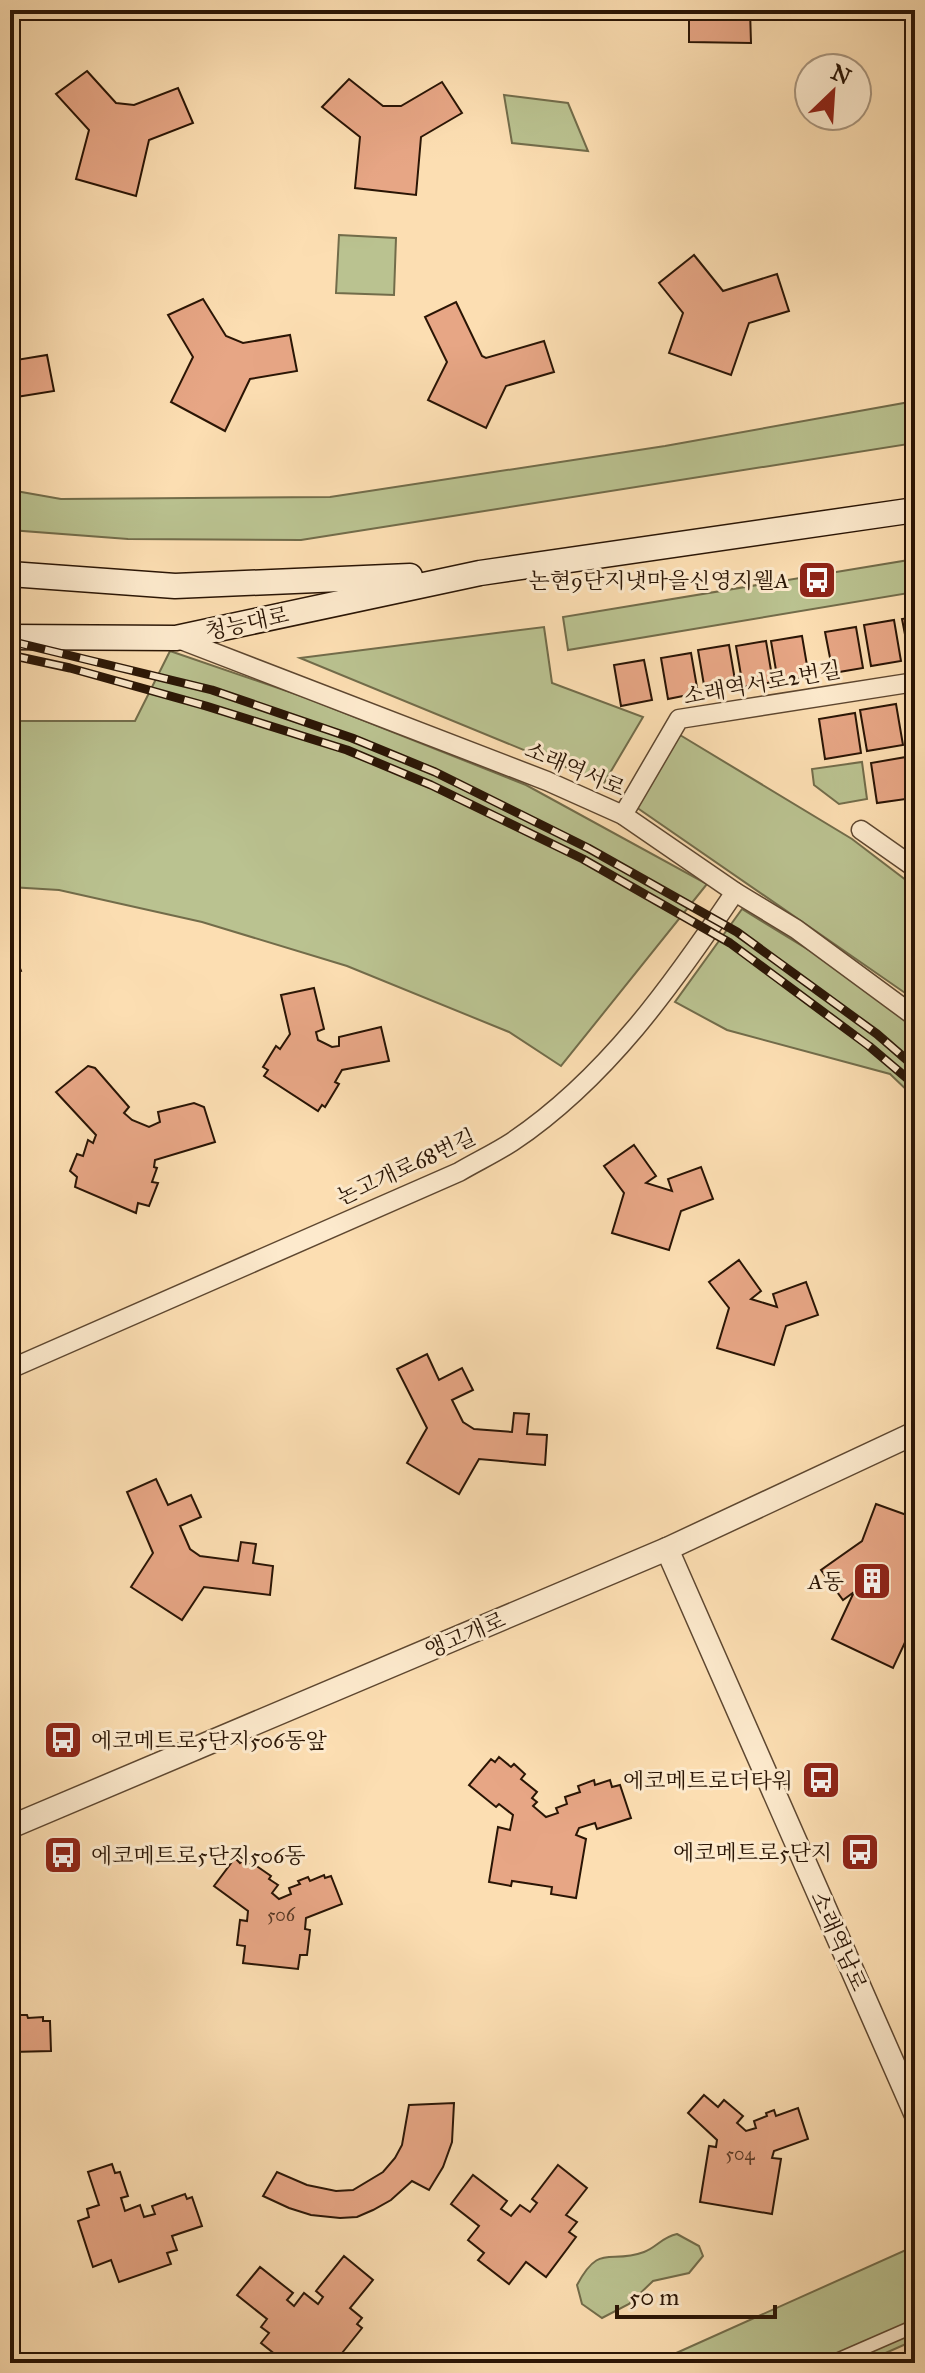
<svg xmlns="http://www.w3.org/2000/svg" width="925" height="2373" viewBox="0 0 925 2373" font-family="'IM FELL Great Primer','Noto Serif KR',serif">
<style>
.green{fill:#bac290;stroke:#726c4a;stroke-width:2}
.building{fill:#e7a685;stroke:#2a1505;stroke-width:2}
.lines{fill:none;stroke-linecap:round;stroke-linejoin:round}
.pedestrian-casing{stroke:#5e4730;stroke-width:15}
.minor-casing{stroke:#5e4730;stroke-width:21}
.tertiary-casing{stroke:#5e4730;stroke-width:25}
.secondary-casing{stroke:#2a1505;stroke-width:27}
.pedestrian{stroke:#fdeacd;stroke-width:12}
.minor{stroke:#fdeacd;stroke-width:18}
.tertiary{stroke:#fdeacd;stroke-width:22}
.secondary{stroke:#fdeacd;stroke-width:24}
.rail-casing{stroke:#2a1505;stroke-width:9}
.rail{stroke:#fdeacd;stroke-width:6;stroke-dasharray:18;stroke-linecap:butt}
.labels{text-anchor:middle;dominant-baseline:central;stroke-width:6;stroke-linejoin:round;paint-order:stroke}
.number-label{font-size:18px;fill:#593925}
.poi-label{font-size:22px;fill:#2a1505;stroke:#fdeacd;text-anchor:end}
.street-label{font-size:22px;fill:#2a1505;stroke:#fdeacd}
</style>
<rect width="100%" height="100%" fill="#fcdeb2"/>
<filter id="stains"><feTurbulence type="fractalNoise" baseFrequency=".0025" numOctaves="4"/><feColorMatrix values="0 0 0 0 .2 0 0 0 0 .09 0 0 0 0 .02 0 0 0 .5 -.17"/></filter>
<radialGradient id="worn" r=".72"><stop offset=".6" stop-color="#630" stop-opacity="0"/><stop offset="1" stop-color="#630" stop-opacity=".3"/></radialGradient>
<g class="green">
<path d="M504 95 568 103 588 151 512 143Z"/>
<path d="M339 235 396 238 394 295 336 293Z"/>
<path d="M915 401V443L301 540 128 539 10 530V490L61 499 330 497 665 446Z"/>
<path d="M915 559V592L568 650 563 617Z"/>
<path d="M544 627 552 683 643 717 604 783 300 658Z"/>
<path d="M170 651 307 698 526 785 707 884 561 1066 509 1032 347 966 202 922 59 890 10 887V721H135Z"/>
<path d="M680 735 852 839 915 887V986L908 995 636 807Z"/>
<path d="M862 762 867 799 839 804 814 785 812 769Z"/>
<path d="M742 909 915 1015V1098L890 1074 727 1030 675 1002Z"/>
<path d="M677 2234 699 2246 703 2256 689 2273 653 2281 629 2304 602 2318 582 2304 577 2285C600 2242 609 2265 644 2252 657 2247 662 2237 677 2234Z"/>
<path d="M908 2249 915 2263V2340L863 2363H654Z"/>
</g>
<g class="building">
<path d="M689 10H750L751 43 689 42Z"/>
<path d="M87 71 116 103 134 105 178 88 193 123 149 140 136 196 76 179 89 130 56 94Z"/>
<path d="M349 79 383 106H401L442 82 462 113 421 137 416 195 355 188 360 137 322 107Z"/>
<path d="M694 255 723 291 777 274 789 311 749 323 731 375 669 353 683 313 659 283Z"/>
<path d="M203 299 226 336 243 343 290 335 297 371 250 379 225 431 171 402 193 357 168 315Z"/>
<path d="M456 302 482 356 486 358 544 341 554 372 506 386 486 428 428 400 447 362 425 317Z"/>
<path d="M47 355 54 391 10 398V361Z"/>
<path d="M915 617V659L910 660 902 619Z"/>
<path d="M894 620 901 661 871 666 864 625Z"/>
<path d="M856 627 863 668 833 673 825 632Z"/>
<path d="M802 636 809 677 778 682 771 641Z"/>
<path d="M766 641 773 682 743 687 736 646Z"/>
<path d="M729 645 736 686 705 691 698 650Z"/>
<path d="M691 653 698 693 668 699 661 658Z"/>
<path d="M644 660 652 700 621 706 614 665Z"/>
<path d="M915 701V742L913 743 906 702Z"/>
<path d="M896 704 903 745 867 751 860 710Z"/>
<path d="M855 713 861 753 825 759 819 719Z"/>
<path d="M906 757 913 798 877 803 871 763Z"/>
<path d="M10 943 21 971 10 975Z"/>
<path d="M314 988 324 1029 316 1032 318 1040 332 1047 339 1046V1037L381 1027 389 1061 342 1070 335 1082 339 1084 325 1107 322 1105 318 1111 264 1076 268 1070 263 1067 276 1046 280 1049 290 1034 281 995Z"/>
<path d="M88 1066 95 1068 129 1107 124 1113 132 1120 149 1127 160 1122 158 1112 194 1103 204 1107 215 1142 155 1160 154 1167 157 1168 152 1182 158 1183 149 1206 138 1203 136 1213 75 1187 77 1177 70 1171 77 1154 83 1156 88 1140 93 1143 96 1135 56 1092Z"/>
<path d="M634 1145 656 1176 646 1183 672 1191 668 1179 701 1167 713 1199 681 1211 669 1250 612 1233 624 1193 604 1166Z"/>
<path d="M739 1260 761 1291 751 1299 777 1307 773 1294 806 1282 818 1315 786 1326 774 1365 717 1348 729 1308 709 1282Z"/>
<path d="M427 1354 439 1380 462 1368 473 1390 452 1400 463 1422 474 1429 512 1432 514 1413 529 1414 527 1434 547 1435 545 1465 479 1459 459 1494 407 1463 427 1428 397 1369Z"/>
<path d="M156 1479 168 1505 191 1495 201 1517 180 1526 190 1549 200 1556 238 1561 241 1542 256 1544 253 1563 273 1566 270 1595 204 1587 182 1620 131 1587 153 1553 127 1492Z"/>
<path d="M876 1504 915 1518V1621L893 1668 832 1639 854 1592 843 1600 821 1570 862 1541Z"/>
<path d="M10 1665 13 1695H10Z"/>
<path d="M499 1757 511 1767 514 1764 525 1774 521 1779 537 1792 532 1798 537 1802 533 1806 546 1817 558 1813 556 1808 567 1804 565 1797 580 1792 578 1786 594 1780 595 1785 610 1780 612 1787 620 1785 631 1818 597 1829 595 1823 579 1828 576 1835 586 1839 576 1898 551 1894 552 1887 512 1881 511 1886 489 1882 498 1827 510 1830 513 1815 499 1804 496 1807 469 1785 491 1759 495 1762Z"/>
<path d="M235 1858 240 1863 243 1860 253 1867 255 1865 271 1876 269 1879 278 1885 272 1893 279 1899 291 1894 289 1888 300 1884 298 1881 308 1877 310 1881 324 1875 325 1878 331 1876 342 1904 306 1918 305 1929 310 1930 307 1955H300L298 1969 243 1963 245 1946 237 1945 240 1920 247 1921 248 1911 214 1886Z"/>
<path d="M17 2015H27L28 2018 43 2017V2021H50L51 2051 12 2052 10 2056V2019H17Z"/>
<path d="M704 2095 718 2107 724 2100 743 2116 737 2123 746 2131 756 2128 754 2121 767 2116 766 2113 774 2110 776 2116 798 2108 808 2139 774 2151 772 2158 781 2159 772 2214 700 2202 709 2146 716 2147 717 2140 688 2113Z"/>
<path d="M454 2103 452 2142 443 2167 429 2190 412 2181 391 2200 373 2210 357 2217 340 2218 311 2215 289 2208 263 2196 277 2172 307 2185 336 2191 353 2190 383 2172 395 2158 402 2145 409 2105Z"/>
<path d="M112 2164 115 2173 120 2172 128 2196 121 2198 125 2211 140 2205 144 2217 155 2214 152 2206 185 2194 187 2199 192 2197 202 2226 172 2236 177 2250 167 2253 171 2264 119 2282 111 2260 93 2267 78 2221 89 2217 87 2209 99 2205 88 2172Z"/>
<path d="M558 2165 587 2188 566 2215 577 2222 569 2232 576 2237 546 2277 526 2262 509 2284 478 2260 484 2253 468 2240 479 2226 451 2204 473 2175 507 2201 501 2209 511 2216 520 2205 530 2212 537 2203 532 2199Z"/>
<path d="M344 2256 373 2280 350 2308 362 2318 357 2324 362 2328 334 2363 325 2358 321 2362 312 2354 305 2363H286L261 2343 269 2333 261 2327 267 2319 237 2295 260 2267 293 2293 287 2300 294 2306 304 2293 318 2304 323 2297 316 2291Z"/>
</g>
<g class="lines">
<defs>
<path id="pedestrian" d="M830 2363 915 2326"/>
<g id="minor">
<path d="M176 638 547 781 623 815 735 892 796 929 910 1013 915 1007"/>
<path d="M623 815 679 719 915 682"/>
<path d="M861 830 915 868"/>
<path d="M10 1369 459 1172C476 1162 495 1153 512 1142 606 1079 673 984 735 892"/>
</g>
<g id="tertiary">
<path d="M667 1549 915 2113"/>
<path d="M10 1827 667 1549 915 1433"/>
</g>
<g id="secondary">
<path d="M10 574 175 586 410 576"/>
<path d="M10 637 176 638 480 573 915 510"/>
</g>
</defs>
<use href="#pedestrian" class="pedestrian-casing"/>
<use href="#minor" class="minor-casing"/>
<use href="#tertiary" class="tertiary-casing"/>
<use href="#secondary" class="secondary-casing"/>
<use href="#pedestrian" class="pedestrian"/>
<use href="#minor" class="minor"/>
<use href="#tertiary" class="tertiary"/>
<use href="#secondary" class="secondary"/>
<defs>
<g id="rail">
<path d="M10 641 212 690 352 738 435 772 588 848 737 932 877 1034 915 1067"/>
<path d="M10 655 70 668 206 706 347 750 431 785 583 859 730 943 869 1046 915 1085"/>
</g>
</defs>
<use href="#rail" class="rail-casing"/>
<use href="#rail" class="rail"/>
</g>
<defs>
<symbol id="bus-square" viewBox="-11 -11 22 22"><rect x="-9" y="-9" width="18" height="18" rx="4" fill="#8f2418" stroke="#fdeacd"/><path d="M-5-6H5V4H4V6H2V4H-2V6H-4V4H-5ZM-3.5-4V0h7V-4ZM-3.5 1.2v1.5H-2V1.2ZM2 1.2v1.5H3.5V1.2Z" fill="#fff"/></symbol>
<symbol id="building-square" viewBox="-11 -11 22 22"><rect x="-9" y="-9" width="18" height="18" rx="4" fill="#8f2418" stroke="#fdeacd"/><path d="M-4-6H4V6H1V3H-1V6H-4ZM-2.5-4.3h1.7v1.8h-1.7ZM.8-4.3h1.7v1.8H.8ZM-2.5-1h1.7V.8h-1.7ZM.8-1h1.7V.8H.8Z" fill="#fff"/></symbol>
</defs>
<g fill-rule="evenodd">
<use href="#bus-square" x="795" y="558" width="44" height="44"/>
<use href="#building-square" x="850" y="1559" width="44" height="44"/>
<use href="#bus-square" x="41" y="1718" width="44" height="44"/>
<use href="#bus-square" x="799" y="1758" width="44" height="44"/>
<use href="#bus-square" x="838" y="1830" width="44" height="44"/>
<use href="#bus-square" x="41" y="1833" width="44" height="44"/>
</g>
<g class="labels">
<g class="number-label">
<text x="281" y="1915">506</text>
<text x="740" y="2154">504</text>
</g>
<g class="poi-label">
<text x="789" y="580">논현9단지냇마을신영지웰A</text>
<text x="844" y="1581">A동</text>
<text x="91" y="1740" text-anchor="start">에코메트로5단지506동앞</text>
<text x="793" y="1780">에코메트로더타워</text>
<text x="832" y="1852">에코메트로5단지</text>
<text x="91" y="1855" text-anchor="start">에코메트로5단지506동</text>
</g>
<g class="street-label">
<text transform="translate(247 623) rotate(-12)">청능대로</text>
<text transform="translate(762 683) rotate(-10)">소래역서로2번길</text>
<text transform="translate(575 769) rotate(23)">소래역서로</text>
<text transform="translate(406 1167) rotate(-25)">논고개로68번길</text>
<text transform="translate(465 1635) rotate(-23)">앵고개로</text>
<text transform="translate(839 1941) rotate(66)">소래역남로</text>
</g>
</g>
<rect width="925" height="2373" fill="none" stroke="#fcdeb2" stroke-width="40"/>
<rect x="12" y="12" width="901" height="2349" fill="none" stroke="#2a1505" stroke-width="4"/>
<rect x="20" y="20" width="885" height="2333" fill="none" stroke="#2a1505" stroke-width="2"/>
<g transform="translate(833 92) rotate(25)"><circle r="38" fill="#fdeacd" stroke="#a9957d" stroke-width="2"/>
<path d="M0-6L14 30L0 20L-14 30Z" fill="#8f2418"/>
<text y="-12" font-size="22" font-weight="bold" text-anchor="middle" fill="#2a1505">N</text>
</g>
<path d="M617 2305v12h158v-12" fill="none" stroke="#2a1505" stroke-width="4"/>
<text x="629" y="2305" font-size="24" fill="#2a1505" stroke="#fdeacd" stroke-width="6" paint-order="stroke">50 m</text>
<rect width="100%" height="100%" filter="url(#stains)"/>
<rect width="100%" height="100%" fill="url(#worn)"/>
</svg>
